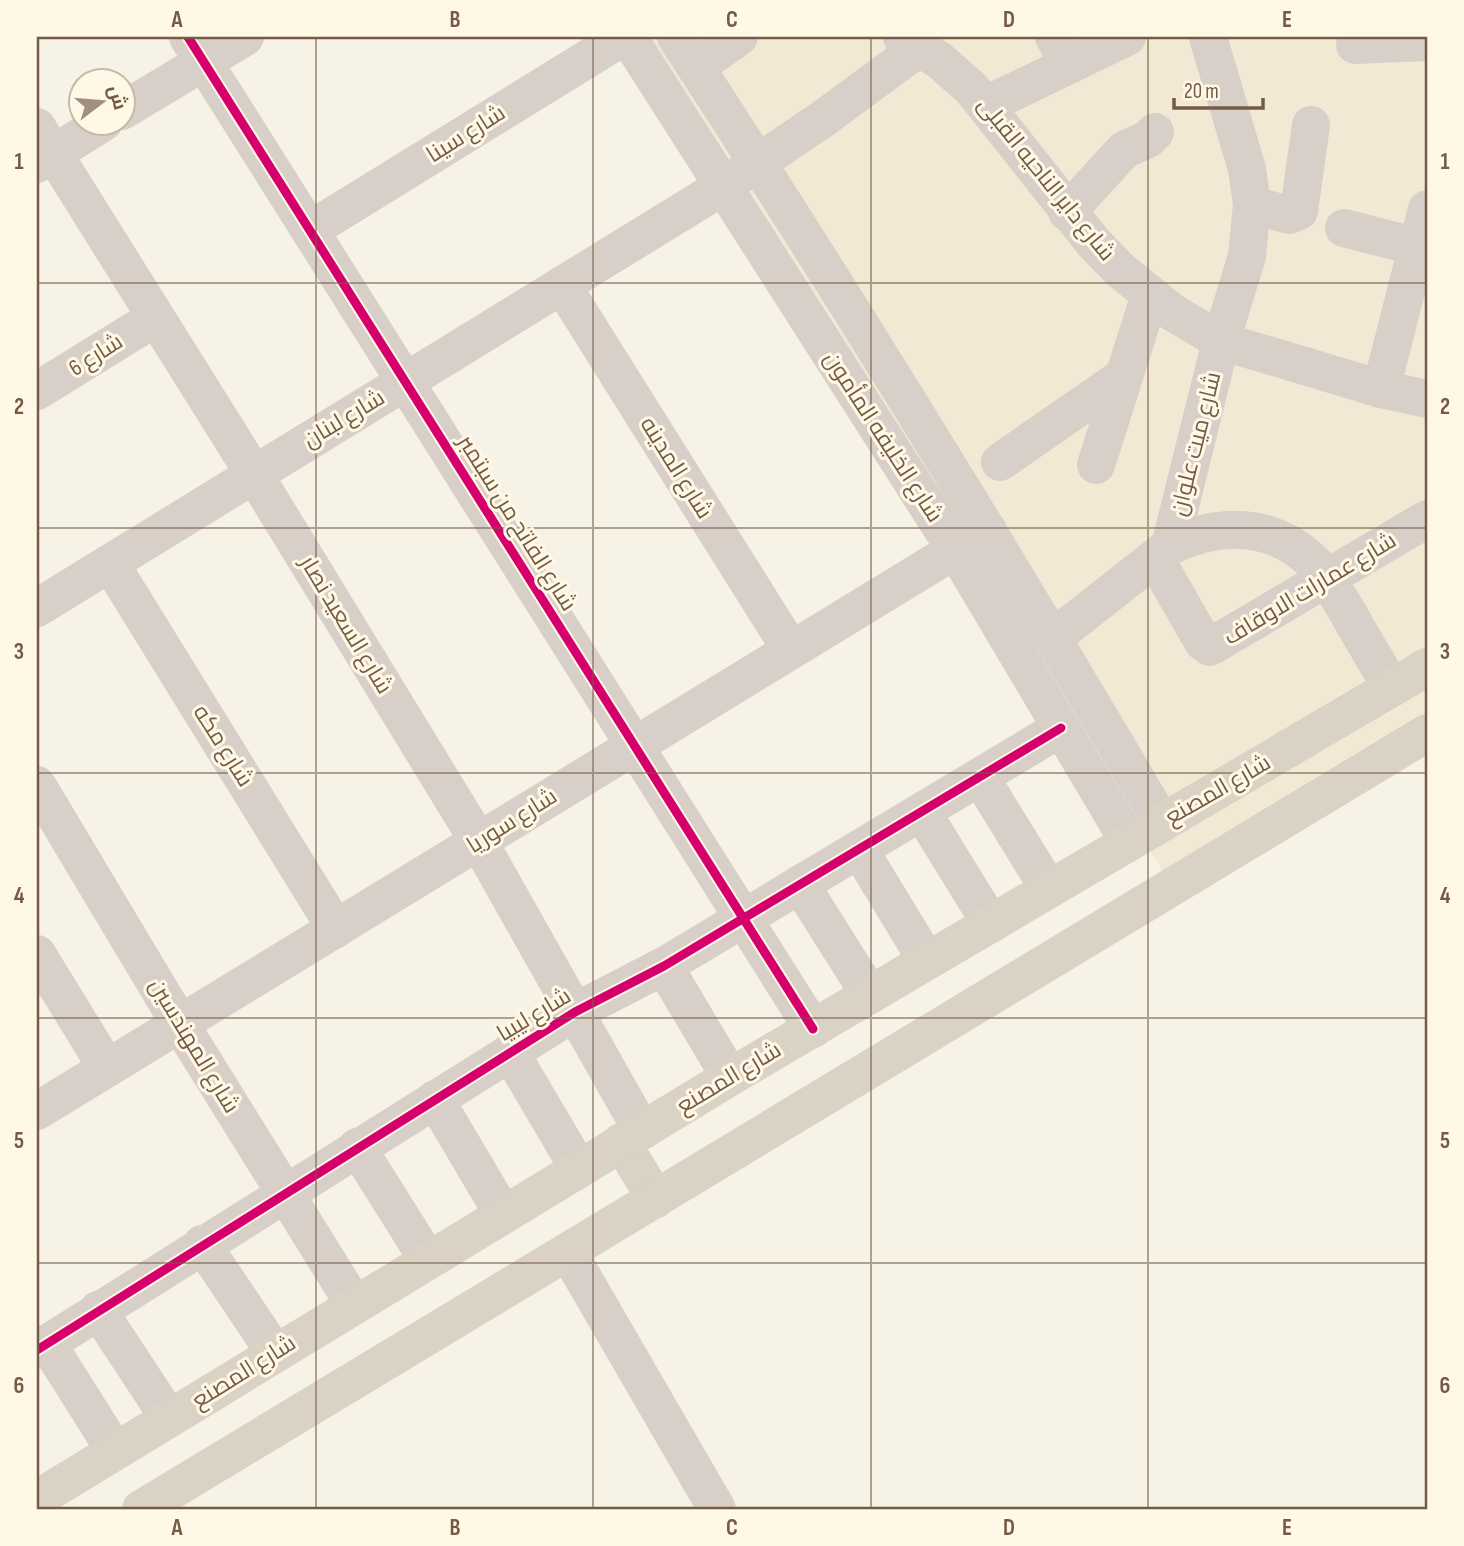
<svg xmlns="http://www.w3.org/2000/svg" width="1464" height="1546" viewBox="0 0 1464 1546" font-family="'Sofia Sans Condensed',Cairo,sans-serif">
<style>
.residential{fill:#f2e9d5}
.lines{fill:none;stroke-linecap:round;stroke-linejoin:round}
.minor{stroke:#d8d0c8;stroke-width:38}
.major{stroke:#dad2c5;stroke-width:38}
.cycleway-casing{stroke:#fff8e6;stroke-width:13}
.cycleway{stroke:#d6006c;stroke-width:9}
.grid{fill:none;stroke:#755b46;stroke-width:2;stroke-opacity:0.55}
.labels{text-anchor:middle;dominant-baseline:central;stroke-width:6;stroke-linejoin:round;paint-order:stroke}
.street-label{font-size:23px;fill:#755b46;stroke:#fff8e6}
.neatline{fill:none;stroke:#755b46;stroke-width:2.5}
.grid-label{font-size:23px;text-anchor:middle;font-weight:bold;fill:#755b46}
</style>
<rect width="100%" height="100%" fill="#f6f2e6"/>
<path class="residential" d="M638 37H1427V717L1167 878Z"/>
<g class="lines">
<g class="minor">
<path d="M188 37 813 1029"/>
<path d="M628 37 955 549 1129 842"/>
<path d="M676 37C845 295 1006 557 1162 823"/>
<path d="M902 37 939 60 972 89 1093 242 1120 270 1172 312 1221 341 1381 389 1427 399"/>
<path d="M1054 37 1069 64"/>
<path d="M1355 45 1427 42"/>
<path d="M696 67 739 37"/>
<path d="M986 105 1127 37"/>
<path d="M122 111 245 37"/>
<path d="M37 127 254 474 479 842 642 1131"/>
<path d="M37 164 104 122"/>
<path d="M1252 205 1289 215 1299 211 1311 125"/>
<path d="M1067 212 1124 150 1148 139 1155 132"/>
<path d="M1344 228 1418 247"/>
<path d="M310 230 623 37"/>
<path d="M562 285 791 650"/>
<path d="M1381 389 1427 209"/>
<path d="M37 391 155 318"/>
<path d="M1000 462 1124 376"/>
<path d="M1096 465 1150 295"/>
<path d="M1170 546 1221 341 1247 256 1252 205 1247 169 1208 37"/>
<path d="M1155 558 1203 642 1210 647 1427 519"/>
<path d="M110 563 336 929"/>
<path d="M37 608 722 187 824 118 919 48"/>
<path d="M1053 638 1170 546C1219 522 1274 522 1315 564 1328 579 1338 596 1348 613 1362 638 1377 663 1392 688"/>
<path d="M980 777 1049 889"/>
<path d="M37 785 180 1024 354 1304"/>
<path d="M922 812 991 924"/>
<path d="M859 849 927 961"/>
<path d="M800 884 870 995"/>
<path d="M37 954 107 1068"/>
<path d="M664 966 730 1077"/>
<path d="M510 1052 579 1169"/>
<path d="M435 1099 503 1214"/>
<path d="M37 1111 988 530"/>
<path d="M357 1147 428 1260"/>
<path d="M202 1244 275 1353"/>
<path d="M568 1252 717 1509"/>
<path d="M98 1310 169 1418"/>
<path d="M47 1343 115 1451"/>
<path d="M37 1350 575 1012 664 966 1061 728"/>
</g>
<g class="major">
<path d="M621 1142 656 1199"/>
<path d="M37 1499 730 1077 1427 667"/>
<path d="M141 1509 1427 733"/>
</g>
<defs>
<g id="cycleway">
<path d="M188 37 813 1029"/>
<path d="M37 1350 575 1012 664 966 1061 728"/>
</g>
</defs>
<use href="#cycleway" class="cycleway-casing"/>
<use href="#cycleway" class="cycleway"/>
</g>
<path class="grid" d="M316 37V1509M593 37V1509M871 37V1509M1148 37V1509M37 283H1427M37 528H1427M37 773H1427M37 1018H1427M37 1263H1427"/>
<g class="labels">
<g class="street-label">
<text transform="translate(466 134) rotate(-32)">شارع سينا</text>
<text transform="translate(1046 179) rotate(51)">شارع داير الناحيه القبلى</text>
<text transform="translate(96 355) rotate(-32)">شارع 6</text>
<text transform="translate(344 419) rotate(-31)">شارع لبنان</text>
<text transform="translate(883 437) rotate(57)">شارع الخليفه المأمون</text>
<text transform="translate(1196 444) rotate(-76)">شارع ميت علوان</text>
<text transform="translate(676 468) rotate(58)">شارع المدينه</text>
<text transform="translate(517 523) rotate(58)">شارع الفاتح من سبتمبر</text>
<text transform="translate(1310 589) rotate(-31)">شارع عمارات الاوقاف</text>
<text transform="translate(346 625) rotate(59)">شارع السعيد نصار</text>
<text transform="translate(223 746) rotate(58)">شارع مكه</text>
<text transform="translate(1218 790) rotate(-30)">شارع المصنع</text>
<text transform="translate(512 821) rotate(-32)">شارع سوريا</text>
<text transform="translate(534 1015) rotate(-31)">شارع ليبيا</text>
<text transform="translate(194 1046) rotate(59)">شارع المهندسين</text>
<text transform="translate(729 1078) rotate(-31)">شارع المصنع</text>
<text transform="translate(244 1372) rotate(-32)">شارع المصنع</text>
</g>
</g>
<rect width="1464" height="1546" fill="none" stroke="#fff8e6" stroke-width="77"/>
<g transform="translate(102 102) rotate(74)"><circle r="33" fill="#fff8e6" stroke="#c8b9a6" stroke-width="2"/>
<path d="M0-5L12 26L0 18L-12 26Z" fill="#a2907e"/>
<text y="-10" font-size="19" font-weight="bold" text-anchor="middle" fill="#755b46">ش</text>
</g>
<path d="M1174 98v10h89v-10" fill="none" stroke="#755b46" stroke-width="3.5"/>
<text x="1184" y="98" font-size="21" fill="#755b46" stroke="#fff8e6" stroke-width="5" paint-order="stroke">20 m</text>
<rect x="38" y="38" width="1388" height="1470" class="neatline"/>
<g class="grid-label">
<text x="177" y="27">A</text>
<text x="455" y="27">B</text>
<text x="732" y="27">C</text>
<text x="1009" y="27">D</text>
<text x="1287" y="27">E</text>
<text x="19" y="169">1</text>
<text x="1445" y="169">1</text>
<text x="19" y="414">2</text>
<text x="1445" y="414">2</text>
<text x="19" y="659">3</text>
<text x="1445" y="659">3</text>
<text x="19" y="903">4</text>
<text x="1445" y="903">4</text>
<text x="19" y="1148">5</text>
<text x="1445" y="1148">5</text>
<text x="19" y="1393">6</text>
<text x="1445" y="1393">6</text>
<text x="177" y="1535">A</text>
<text x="455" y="1535">B</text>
<text x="732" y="1535">C</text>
<text x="1009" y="1535">D</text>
<text x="1287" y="1535">E</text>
</g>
</svg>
